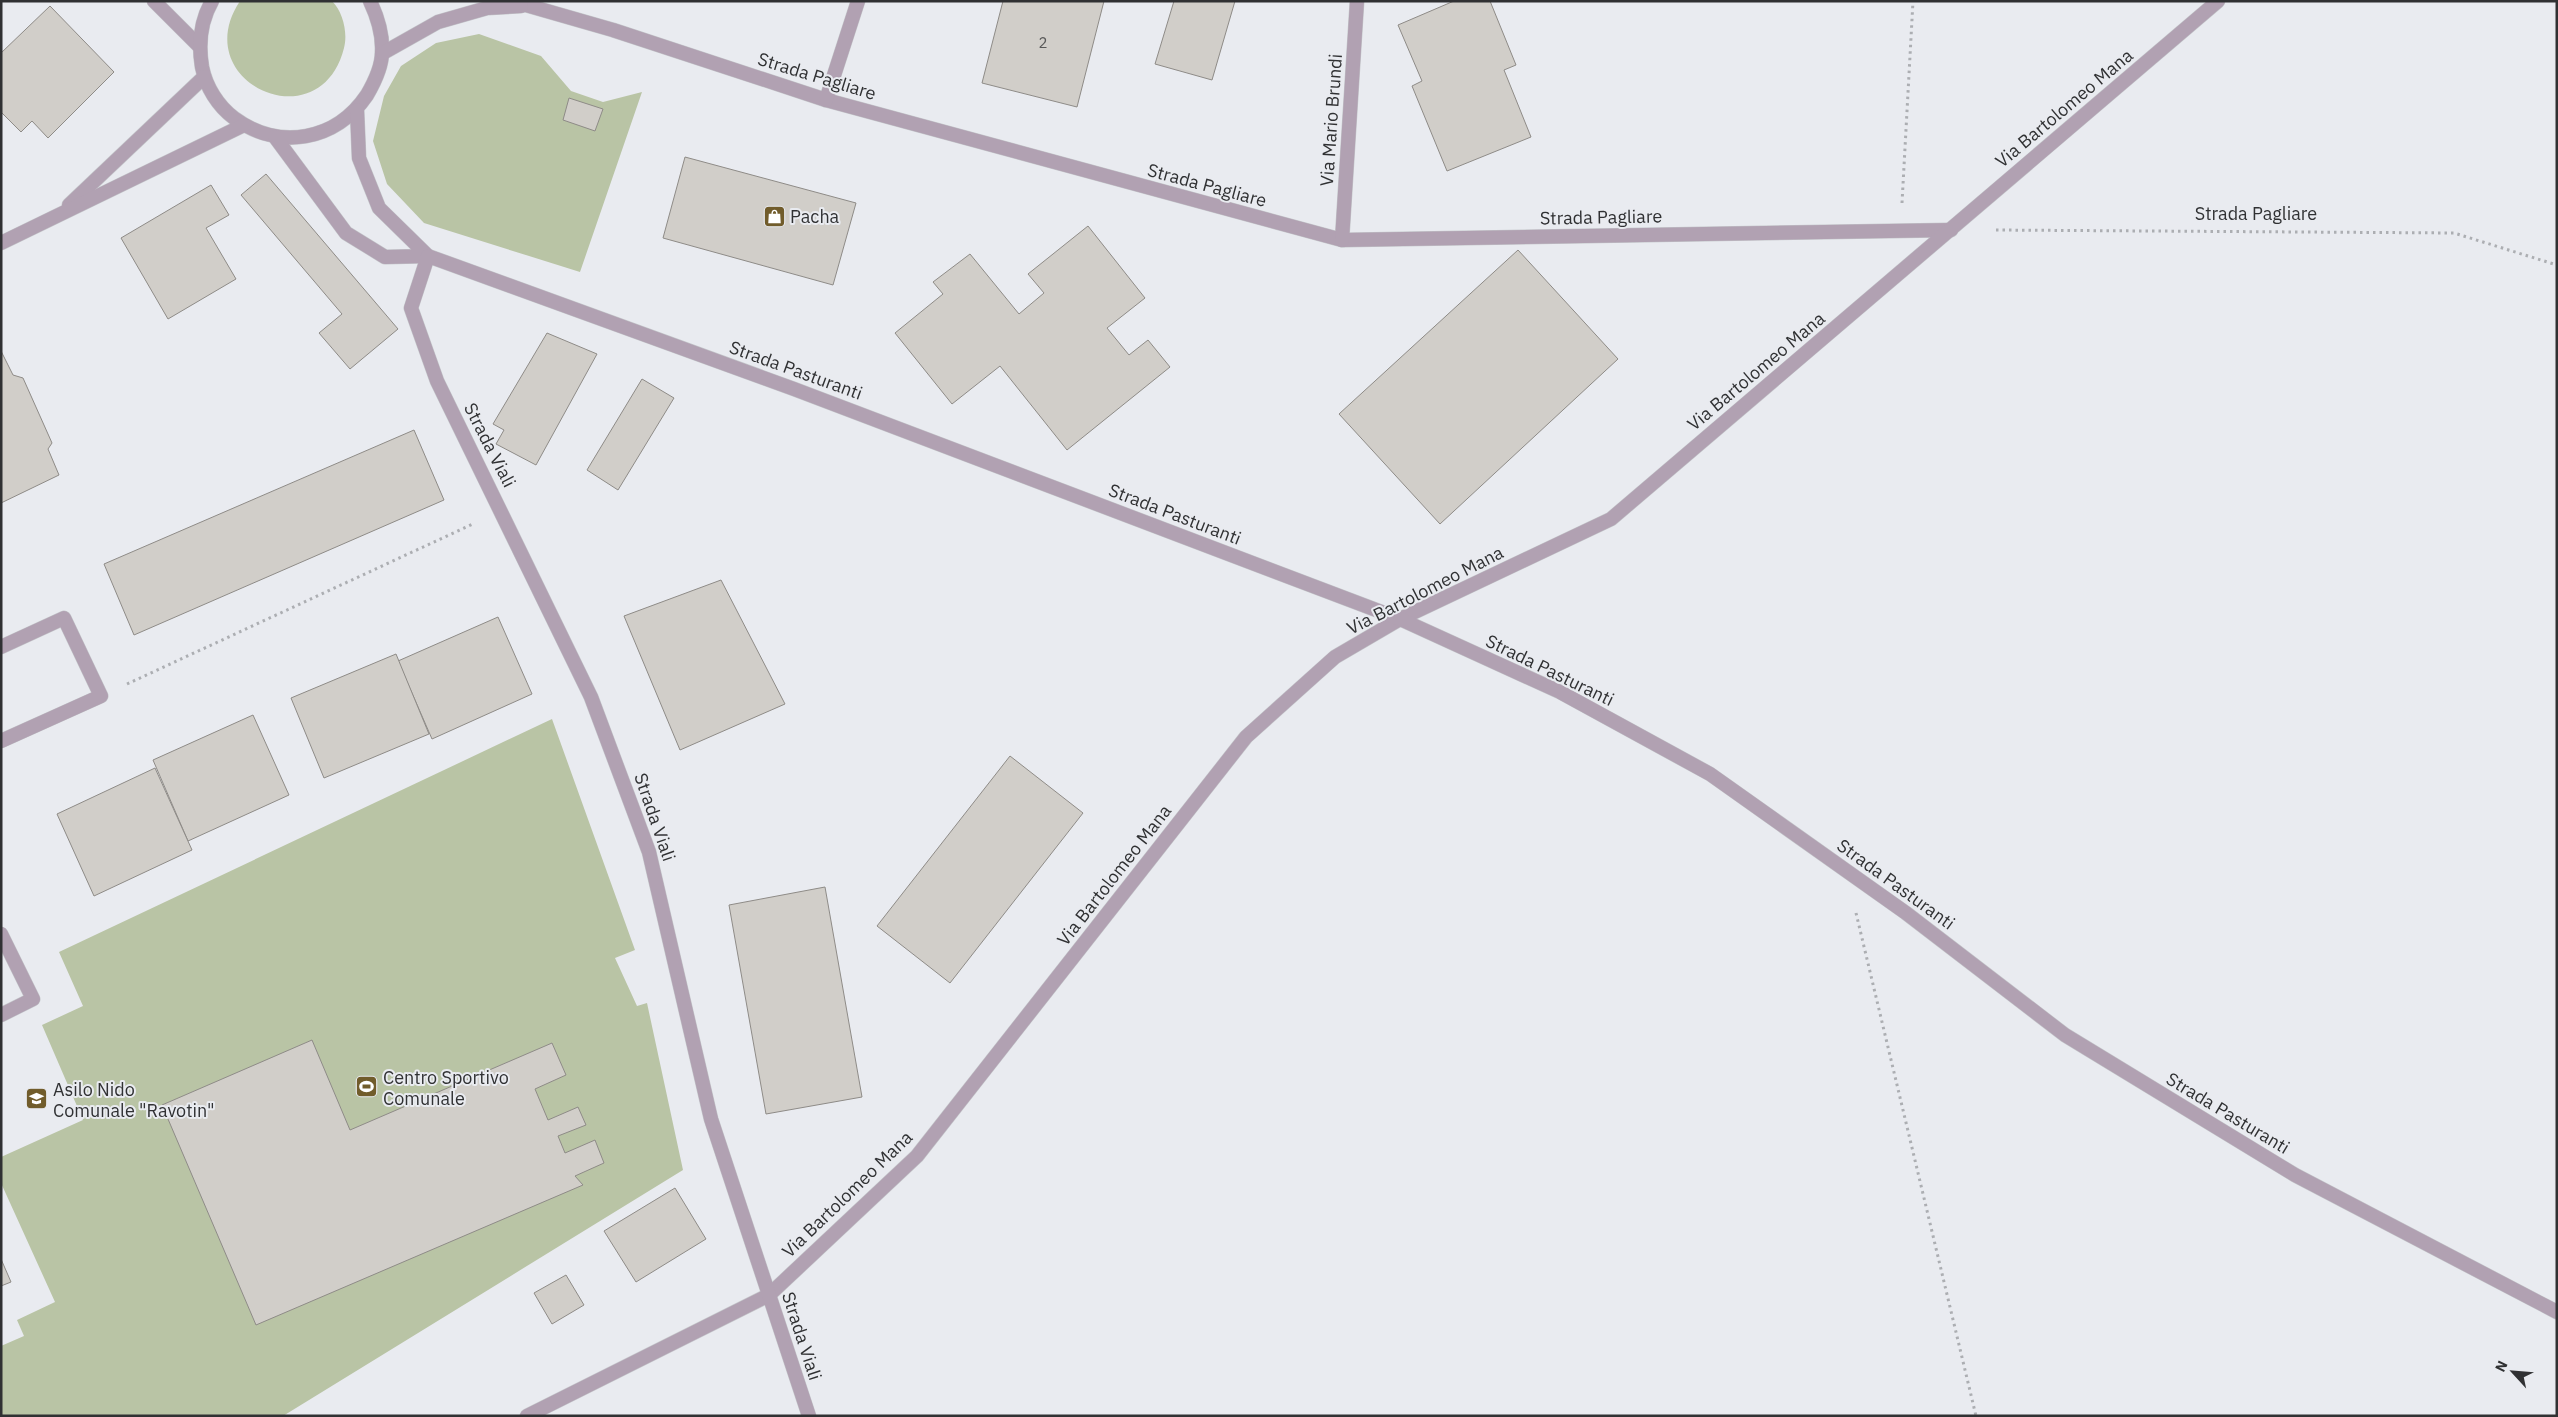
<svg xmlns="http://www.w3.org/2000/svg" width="2558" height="1417" viewBox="0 0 2558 1417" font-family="'IBM Plex Sans',sans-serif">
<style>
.green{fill:#b9c4a5}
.building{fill:#d1cec9;stroke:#8e8b87}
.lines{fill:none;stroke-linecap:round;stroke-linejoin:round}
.service-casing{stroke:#c4c6ca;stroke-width:15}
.minor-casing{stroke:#c4c6ca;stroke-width:15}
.path{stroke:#acaeb2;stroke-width:3;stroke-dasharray:2.5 4;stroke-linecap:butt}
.service{stroke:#b1a1b2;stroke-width:14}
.minor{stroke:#b1a1b2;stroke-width:14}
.labels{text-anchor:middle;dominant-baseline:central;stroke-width:4;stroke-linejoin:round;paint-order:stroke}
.number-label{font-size:15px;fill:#585858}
.street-label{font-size:18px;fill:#303133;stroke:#e9ebf0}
.poi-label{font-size:18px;fill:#303133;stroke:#e9ebf0;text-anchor:start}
</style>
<rect width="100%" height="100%" fill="#e9ebf0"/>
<g class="green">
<path d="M240 1H332C343 12 348 33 344 48 320 143 186 82 240 1Z"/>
<path d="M479 34 541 56 571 91 603 102 642 92 580 272 424 223 387 184 373 141 384 96 401 66 436 43Z"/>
<path d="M552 719 635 950 615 958 637 1006 647 1003 683 1170 283 1416H1V1346L24 1336 17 1320 55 1302 1 1183V1157L83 1120 42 1025 83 1006 59 952Z"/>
</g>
<g class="building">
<path d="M1003 1H1104L1077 107 982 83Z"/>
<path d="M1174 1H1235L1212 80 1155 64Z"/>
<path d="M1454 1H1490L1516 65 1504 70 1531 137 1447 171 1412 86 1422 81 1398 25Z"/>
<path d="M50 6 114 72 48 138 32 121 21 132 1 112V53Z"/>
<path d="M569 98 603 109 595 131 563 120Z"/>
<path d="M685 157 856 203 833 285 663 238Z"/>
<path d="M266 174 398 329 350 369 319 333 342 314 241 195Z"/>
<path d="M211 185 229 215 206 228 236 279 168 319 121 238Z"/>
<path d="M1088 226 1145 298 1107 328 1129 355 1148 340 1170 367 1067 450 1000 366 952 404 895 333 943 294 933 282 970 254 1019 314 1044 293 1028 274Z"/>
<path d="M1518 250 1618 359 1440 524 1339 414Z"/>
<path d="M547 333 597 354 536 465 496 444 504 430 493 424Z"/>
<path d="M1 351 13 375 23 378 52 443 48 449 59 475 1 503Z"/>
<path d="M642 379 674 398 618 490 587 470Z"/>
<path d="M414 430 444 500 134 635 104 564Z"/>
<path d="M721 580 785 704 680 750 624 616Z"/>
<path d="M498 617 532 694 432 739 398 661Z"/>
<path d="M396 654 429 734 324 778 291 698Z"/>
<path d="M253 715 289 795 188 841 153 760Z"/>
<path d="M1010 756 1083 813 950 983 877 926Z"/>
<path d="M155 768 192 850 94 896 57 814Z"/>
<path d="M825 887 862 1097 766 1114 729 905Z"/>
<path d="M312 1040 350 1130 552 1043 566 1075 535 1089 548 1120 578 1107 586 1125 558 1136 565 1153 595 1140 604 1163 575 1176 583 1185 256 1325 162 1105Z"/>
<path d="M675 1188 706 1239 636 1282 604 1231Z"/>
<path d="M1 1259 11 1282 1 1286Z"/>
<path d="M566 1275 584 1305 552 1324 534 1293Z"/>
</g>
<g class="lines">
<defs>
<path id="service" d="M1 647 64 618 101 696 1 741"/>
<g id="minor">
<path d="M154 1 199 46"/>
<path d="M212 1C200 22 198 43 202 67 206 87 218 106 234 118 279 151 336 141 367 95 374 83 382 67 382 52 383 34 378 18 370 1"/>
<path d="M512 1 613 30 826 100 1342 240 1951 230"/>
<path d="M383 53 438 22 487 8 521 6"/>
<path d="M826 100 858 1"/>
<path d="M275 137 346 233 385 257 428 256 379 208 359 158 357 110"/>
<path d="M69 205 204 77"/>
<path d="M1342 240 1357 1"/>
<path d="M1 243 244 125"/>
<path d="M1 934 33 999 1 1015"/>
<path d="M527 1416 769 1295 917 1156 1246 737 1335 657 1400 619 1611 519 2218 1"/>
<path d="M809 1416 711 1119 649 852 591 697 437 381 411 308 428 256 794 389 1400 619 1560 692 1710 774 1906 913 2065 1035 2295 1175 2557 1312"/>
</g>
</defs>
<use href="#service" class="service-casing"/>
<use href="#minor" class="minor-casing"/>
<g class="path">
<path d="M1902 203 1913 1"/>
<path d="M1996 230 2454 233 2557 265"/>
<path d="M127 684 475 523"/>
<path d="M1856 913 1976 1416"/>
</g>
<use href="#service" class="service"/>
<use href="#minor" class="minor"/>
</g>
<defs>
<symbol id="shop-square" viewBox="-11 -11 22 22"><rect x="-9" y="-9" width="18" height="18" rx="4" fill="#715c2b" stroke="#e9ebf0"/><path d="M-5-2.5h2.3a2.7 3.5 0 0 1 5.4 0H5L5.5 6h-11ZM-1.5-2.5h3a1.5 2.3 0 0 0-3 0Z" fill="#fff"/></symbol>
<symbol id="stadium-square" viewBox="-11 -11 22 22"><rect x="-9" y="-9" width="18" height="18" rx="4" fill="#715c2b" stroke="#e9ebf0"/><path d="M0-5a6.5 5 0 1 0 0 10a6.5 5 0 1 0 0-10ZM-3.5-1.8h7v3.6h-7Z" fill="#fff"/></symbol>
<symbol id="school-square" viewBox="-11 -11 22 22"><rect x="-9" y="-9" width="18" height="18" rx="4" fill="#715c2b" stroke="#e9ebf0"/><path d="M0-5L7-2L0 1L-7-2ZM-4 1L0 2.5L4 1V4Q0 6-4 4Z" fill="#fff"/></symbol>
</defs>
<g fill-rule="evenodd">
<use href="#shop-square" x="762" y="204" width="25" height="25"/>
<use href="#stadium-square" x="354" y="1074" width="25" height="25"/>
<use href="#school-square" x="24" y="1086" width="25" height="25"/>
</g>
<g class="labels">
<g class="number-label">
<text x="1043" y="42">2</text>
</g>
<g class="street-label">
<text transform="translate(817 76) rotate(17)">Strada Pagliare</text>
<text transform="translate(2064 108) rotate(-40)">Via Bartolomeo Mana</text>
<text transform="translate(1331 120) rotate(-86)">Via Mario Brundi</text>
<text transform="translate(1207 185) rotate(15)">Strada Pagliare</text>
<text x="2256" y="213">Strada Pagliare</text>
<text transform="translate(1601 217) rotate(-1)">Strada Pagliare</text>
<text transform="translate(796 370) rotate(20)">Strada Pasturanti</text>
<text transform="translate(1756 371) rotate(-40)">Via Bartolomeo Mana</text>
<text transform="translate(490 445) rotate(63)">Strada Viali</text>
<text transform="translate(1175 514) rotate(21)">Strada Pasturanti</text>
<text transform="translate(1425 590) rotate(-27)">Via Bartolomeo Mana</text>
<text transform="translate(1550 670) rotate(26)">Strada Pasturanti</text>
<text transform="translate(655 817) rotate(71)">Strada Viali</text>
<text transform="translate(1114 875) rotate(-52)">Via Bartolomeo Mana</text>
<text transform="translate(1896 884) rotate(36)">Strada Pasturanti</text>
<text transform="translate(2228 1113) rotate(31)">Strada Pasturanti</text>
<text transform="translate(847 1194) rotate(-44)">Via Bartolomeo Mana</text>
<text transform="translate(802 1336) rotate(72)">Strada Viali</text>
</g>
<g class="poi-label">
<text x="790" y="216">Pacha</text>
<text x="383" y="1077">Centro Sportivo<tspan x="383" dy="21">Comunale</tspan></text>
<text x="53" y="1089">Asilo Nido<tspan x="53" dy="21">Comunale "Ravotin"</tspan></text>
</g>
</g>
<rect width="2558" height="1417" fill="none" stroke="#303133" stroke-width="5"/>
<g transform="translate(2513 1372) rotate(296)" stroke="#e9ebf0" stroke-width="4" paint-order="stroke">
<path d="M0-4L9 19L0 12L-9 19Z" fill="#303133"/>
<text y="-8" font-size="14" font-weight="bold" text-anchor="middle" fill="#303133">N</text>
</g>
</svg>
